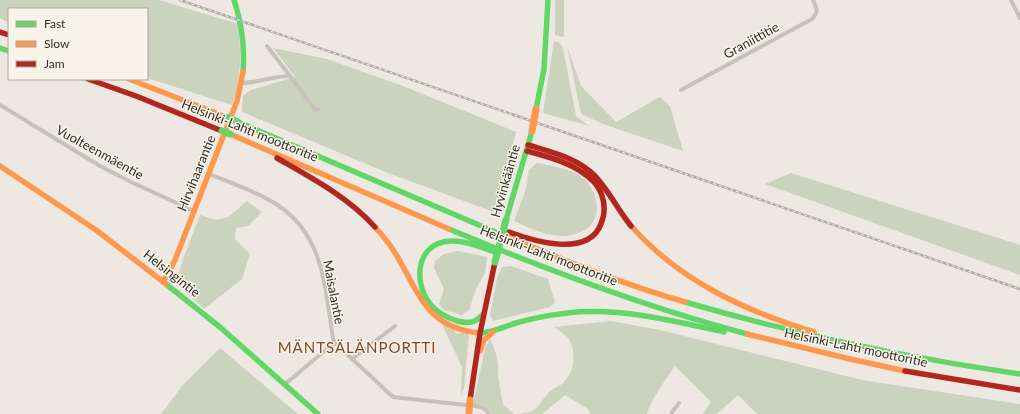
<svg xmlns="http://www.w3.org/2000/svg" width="1020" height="414" viewBox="0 0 1020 414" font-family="Lato,sans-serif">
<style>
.green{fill:#cbd2bd}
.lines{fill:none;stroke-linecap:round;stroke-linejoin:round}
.street{stroke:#c6c1bb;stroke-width:4}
.fast{stroke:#63d668;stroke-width:5.5}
.slow{stroke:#ff974d;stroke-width:5.5}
.jam{stroke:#b3261e;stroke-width:5.5}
.rail-casing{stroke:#aeaaa5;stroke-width:2.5}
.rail{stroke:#f9f4ea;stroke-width:1;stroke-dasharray:3;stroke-linecap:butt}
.fast-bridge{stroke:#63d668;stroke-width:7}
.slow-bridge{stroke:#ff974d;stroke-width:7}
.labels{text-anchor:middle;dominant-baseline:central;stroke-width:3;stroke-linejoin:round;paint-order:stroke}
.street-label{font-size:13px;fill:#362f2a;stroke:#f9f4ea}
.quarter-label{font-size:15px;letter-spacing:1px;fill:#7f4929;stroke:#f9f4ea}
</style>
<rect width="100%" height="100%" fill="#ede9e2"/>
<g class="green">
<path d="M0 0H159L238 24C241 52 242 79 232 105L147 78V9H9V23L0 18Z"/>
<path d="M555 0H564V37L555 35Z"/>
<path d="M554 41 560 43 563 48 576 116 589 126 543 113Z"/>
<path d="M567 46 581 86 616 122 660 97 670 106 683 151 603 124 581 114Z"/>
<path d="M273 48 327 59 403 86 516 132 494 212 388 173 242 112 243 96 251 90 295 77Z"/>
<path d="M537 163C552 166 570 168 583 178 595 188 603 211 591 225 587 230 581 232 575 234 570 235 565 237 560 236 544 235 529 228 514 221L525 192 529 170Z"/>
<path d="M791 173 1020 245V275L765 184Z"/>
<path d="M247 201 262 212 248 226 236 228 235 239 250 254 242 279 204 309 176 282 183 259 200 215 216 220 228 217Z"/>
<path d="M458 251 487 257 485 273 476 289 469 310 462 315 444 310 439 304 444 289 434 268 435 261 444 254Z"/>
<path d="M511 266 548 279 555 302 550 307 493 321 490 315 497 278 502 267Z"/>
<path d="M611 321 660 330 862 380 1020 404V414H757L738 395 717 414H703L711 402 675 366C668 376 649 403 647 414H590L588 409 565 395 542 414H518C539 412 537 406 549 392 553 388 558 387 562 384 573 375 577 354 570 341 567 335 559 331 554 327Z"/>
<path d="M442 324 454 328 456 334 465 332 469 335 464 388 461 395 462 367Z"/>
<path d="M490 338 496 353 498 364V377L503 404 514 414H492L485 406 473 404 485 349Z"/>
<path d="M220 348 298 414H161L182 386Z"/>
</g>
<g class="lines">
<g class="street">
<path d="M1011 0 1020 18"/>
<path d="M267 46 290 76"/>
<path d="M241 83C258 83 273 76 290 76L315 110 318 109"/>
<path d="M681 90 812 19C819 11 817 9 813 0"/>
<path d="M0 105 100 166 131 182 194 211"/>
<path d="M209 174C231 183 255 191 276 204 324 234 325 288 333 339L335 343 393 397 475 406 484 408 489 414"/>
<path d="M352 359 395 326"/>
<path d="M284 385 328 348 335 343"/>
<path d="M672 414V412L679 403"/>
</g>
<g class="fast">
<path d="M234 0C242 24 245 47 243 72"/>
<path d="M0 48 9 51"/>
<path d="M536 109 544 69 548 0"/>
<path d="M236 121 500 234"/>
<path d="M506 220 532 131"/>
<path d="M449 229C547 270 645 307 747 334"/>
<path d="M166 284 221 328 318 414"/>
<path d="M685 302C795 334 907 358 1020 374"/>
<path d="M484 313C476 323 469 324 457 321 448 318 438 313 431 305 414 285 415 249 443 242 461 238 481 247 497 253"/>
<path d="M478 333C492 333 503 327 516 323 533 318 550 315 567 313 620 307 673 321 724 332"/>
</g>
<g class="slow">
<path d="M129 79 226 117"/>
<path d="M230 134 449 229"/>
<path d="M0 166 96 230 166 284"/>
<path d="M631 226C680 281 745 311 814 332"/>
<path d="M375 227C386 239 395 251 402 265 422 301 431 327 478 333"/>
<path d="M500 234C561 259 622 284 685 302"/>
<path d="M163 282 175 260 237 101 243 72"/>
<path d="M747 334 850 359 905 371"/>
<path d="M480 351 484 340 493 332"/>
</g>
<g class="jam">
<path d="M0 32 9 35"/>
<path d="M88 79 136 96 222 131"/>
<path d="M528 145C551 152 578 158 595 176 609 191 618 210 631 226"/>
<path d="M277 158C312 178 348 197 375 227"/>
<path d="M509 232C533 241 588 258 601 224 602 220 604 217 604 212 605 201 601 189 593 181 576 164 550 157 527 151"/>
<path d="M905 371 1020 390"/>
<path d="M470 400 480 333 495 262"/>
</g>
<defs>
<path id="rail" d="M180 0 1020 289"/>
</defs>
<use href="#rail" class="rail-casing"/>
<use href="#rail" class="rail"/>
<g class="fast-bridge">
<path d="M226 117 236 121"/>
<path d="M222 131 230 134"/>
<path d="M495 262 506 220"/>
</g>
<g class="slow-bridge">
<path d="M532 131 536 109"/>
<path d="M469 412 470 400"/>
</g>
</g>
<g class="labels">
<g class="street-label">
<text transform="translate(751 40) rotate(-29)">Graniittitie</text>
<text transform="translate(250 130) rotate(22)">Helsinki-Lahti moottoritie</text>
<text transform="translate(100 152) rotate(29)">Vuolteenmäentie</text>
<text transform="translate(196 173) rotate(-68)">Hirvihaarantie</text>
<text transform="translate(505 181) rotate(-74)">Hyvinkääntie</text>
<text transform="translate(549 255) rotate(21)">Helsinki-Lahti moottoritie</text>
<text transform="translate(172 273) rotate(38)">Helsingintie</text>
<text transform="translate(334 292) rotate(79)">Maisalantie</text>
<text transform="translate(856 347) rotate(12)">Helsinki-Lahti moottoritie</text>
</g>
<g class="quarter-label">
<text x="357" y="347">MÄNTSÄLÄNPORTTI</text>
</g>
</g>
<rect x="8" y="8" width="140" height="72" fill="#f9f4ea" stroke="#aba59d"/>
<rect x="16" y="21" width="20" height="6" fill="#63d668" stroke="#aba59d"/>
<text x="44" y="28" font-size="12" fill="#362f2a">Fast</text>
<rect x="16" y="41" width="20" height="6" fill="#ff974d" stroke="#aba59d"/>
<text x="44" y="48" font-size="12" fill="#362f2a">Slow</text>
<rect x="16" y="61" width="20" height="6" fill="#b3261e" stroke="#aba59d"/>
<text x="44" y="68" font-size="12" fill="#362f2a">Jam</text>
</svg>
